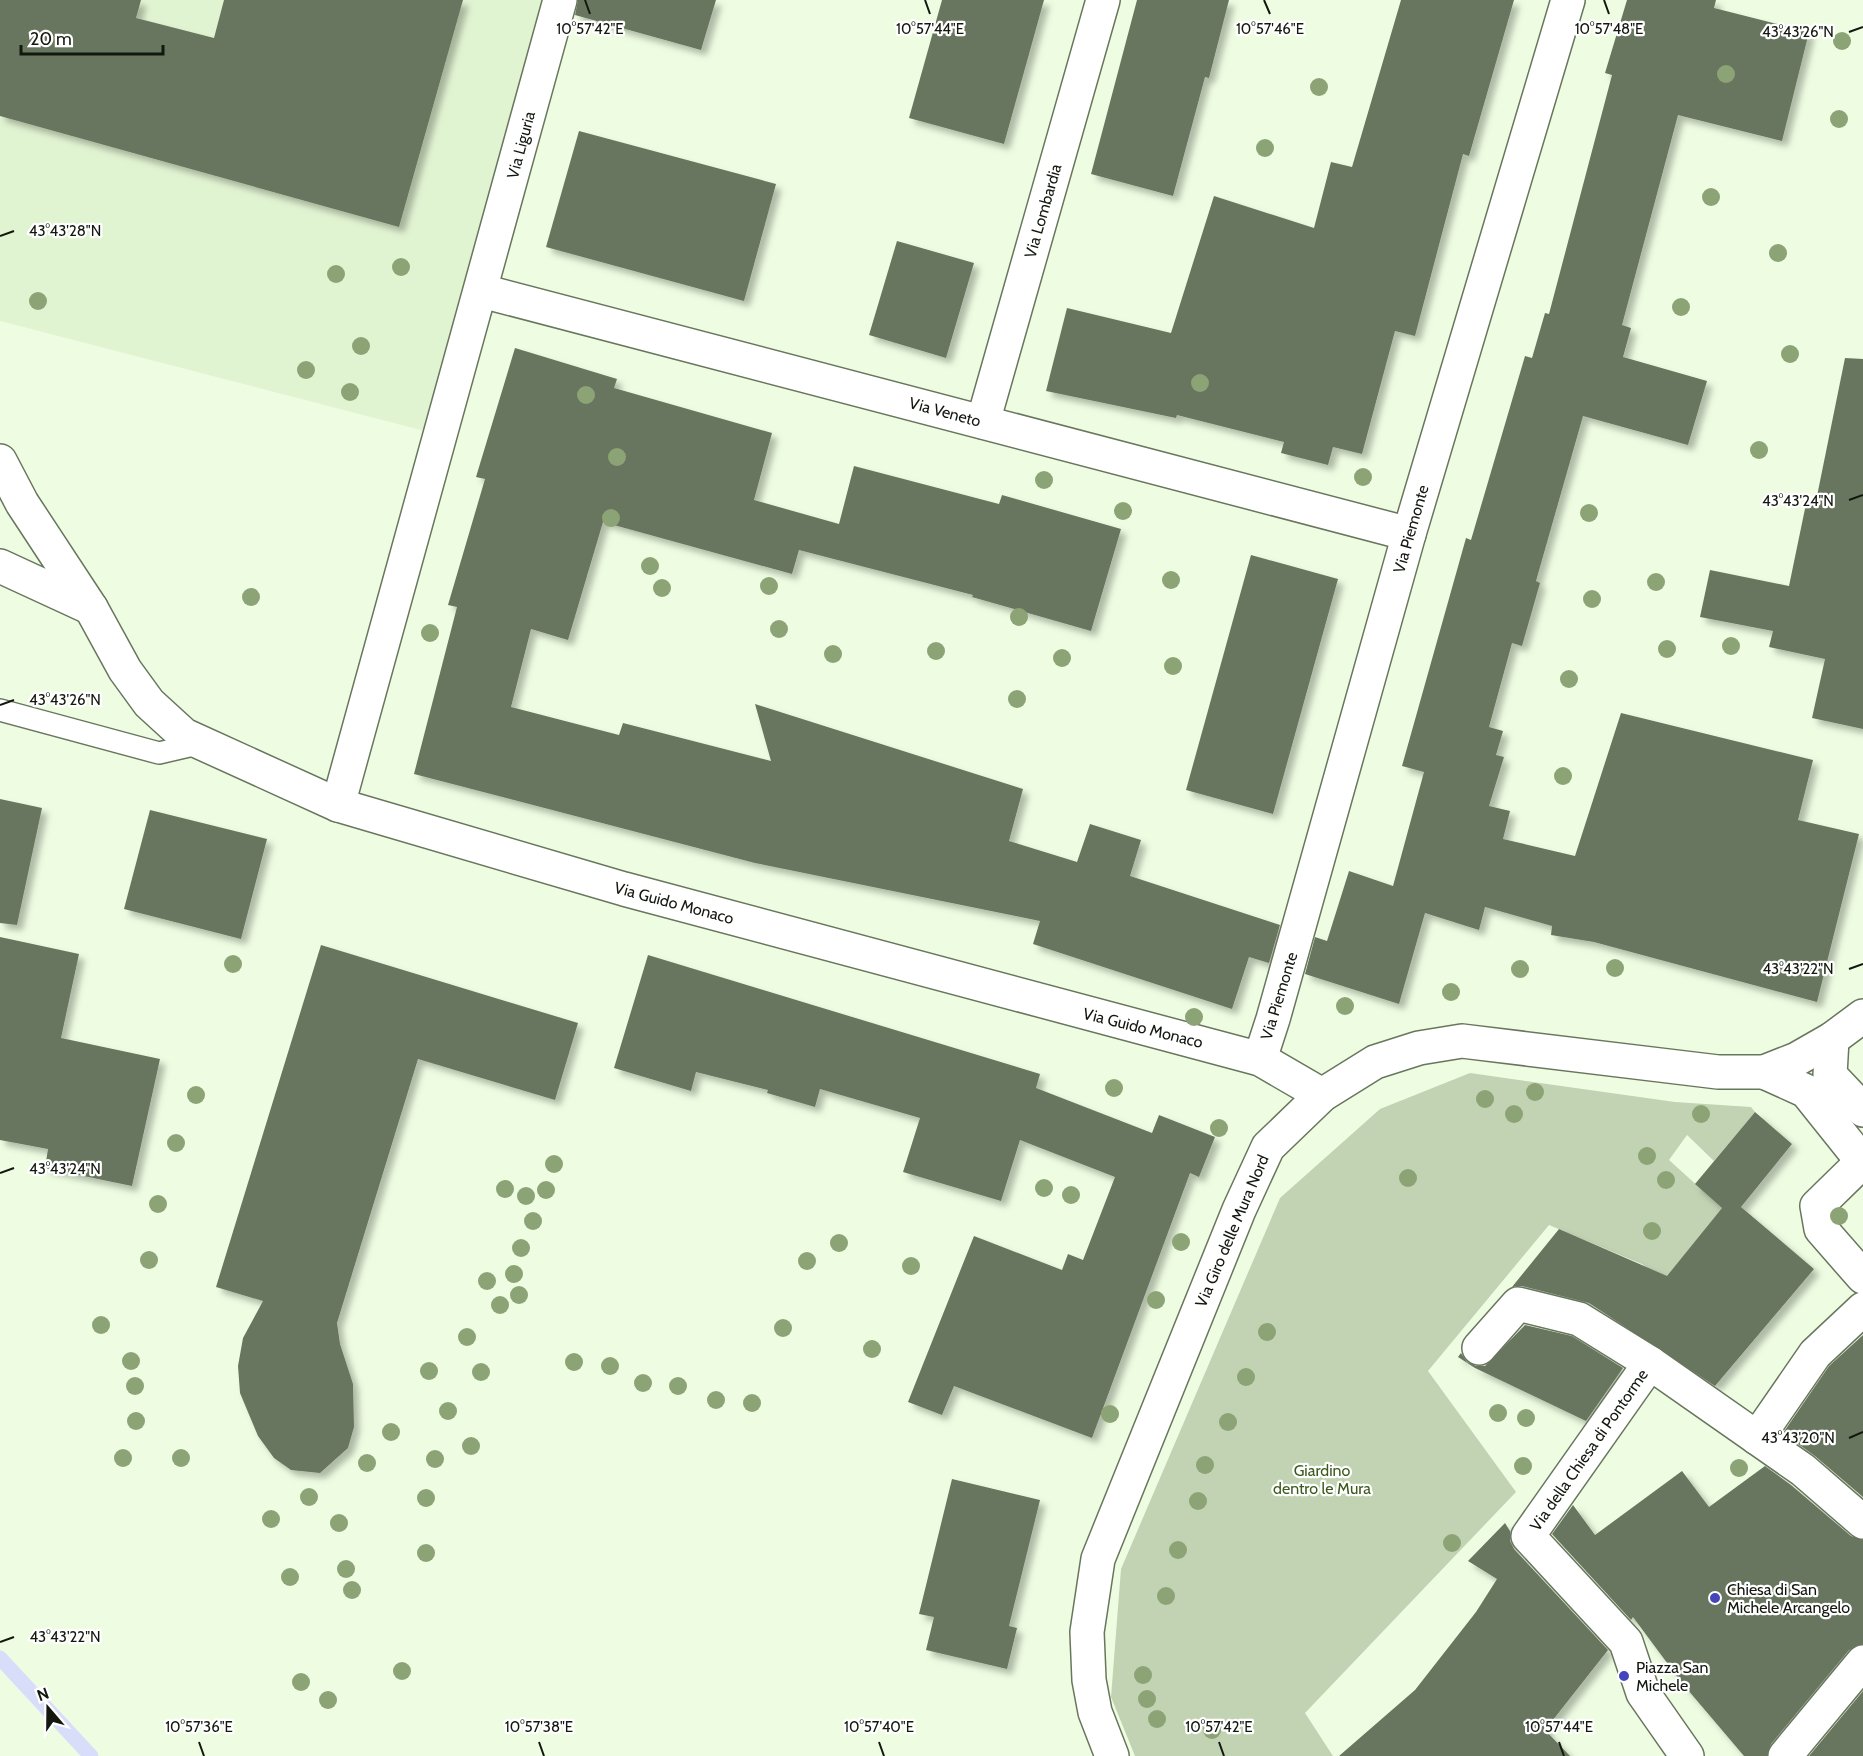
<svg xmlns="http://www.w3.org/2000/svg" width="1863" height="1756" viewBox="0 0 1863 1756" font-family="Cabin,sans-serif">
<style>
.built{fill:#e1f4d2}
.green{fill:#c2d3b4}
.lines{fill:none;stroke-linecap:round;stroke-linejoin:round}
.stream{stroke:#d8ddfa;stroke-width:15}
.building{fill:#69765e;filter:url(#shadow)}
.lane-casing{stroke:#69765e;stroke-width:24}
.street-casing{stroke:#69765e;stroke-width:36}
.lane{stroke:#fff;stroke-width:21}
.street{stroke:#fff;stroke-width:33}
.tree{fill:#8ca375}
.ticks{fill:none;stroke:#13180f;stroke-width:2}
.poi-dot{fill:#4644ba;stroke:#fff;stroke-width:2}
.labels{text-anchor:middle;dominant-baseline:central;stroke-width:4.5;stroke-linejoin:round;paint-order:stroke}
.street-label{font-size:16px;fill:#13180f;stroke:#fff}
.park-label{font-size:16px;fill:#3b5a1b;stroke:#fff}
.poi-label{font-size:16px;fill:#13180f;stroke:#fff;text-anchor:start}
.ticks-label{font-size:15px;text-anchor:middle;fill:#13180f;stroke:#fff;stroke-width:4.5;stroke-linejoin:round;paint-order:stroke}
</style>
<defs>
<filter id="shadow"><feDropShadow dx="5.5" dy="5.5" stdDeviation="3" flood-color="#0004"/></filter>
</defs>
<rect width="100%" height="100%" fill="#eefde2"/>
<path class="built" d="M0 0H560L436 434 0 321Z"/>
<path class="green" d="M1470 1073 1675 1102 1751 1107 1755 1112 1714 1161 1687 1135 1669 1160 1722 1208 1665 1280 1642 1264 1549 1225 1428 1371 1516 1492 1305 1713 1333 1756H1135L1111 1697 1121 1569 1280 1198 1380 1109Z"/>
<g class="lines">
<path class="stream" d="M0 1658 91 1756"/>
</g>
<g class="building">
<path d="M0 0H141L136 18 214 38 224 0H463L399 227 0 116Z"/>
<path d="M578 0H716L701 50 575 15Z"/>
<path d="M942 0H1044L1004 144 909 118Z"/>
<path d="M1137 0H1229L1209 78 1205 77 1173 196 1091 174Z"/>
<path d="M1401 0H1514L1469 156 1463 154 1415 336 1395 331 1362 454 1333 447 1328 465 1281 453 1284 442 1177 415 1176 418 1046 391 1067 308 1171 333 1214 196 1314 228 1331 162 1352 167Z"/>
<path d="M1627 0H1716L1714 8 1809 32 1782 141 1678 115 1622 325 1631 328 1623 357 1707 381 1688 445 1583 416 1536 581 1540 583 1522 646 1512 643 1489 727 1503 731 1496 755 1504 757 1489 806 1510 811 1503 839 1575 856 1621 713 1813 760 1798 820 1859 834 1817 1002 1594 942 1551 935 1552 926 1485 907 1479 930 1425 913 1399 1004 1305 974 1315 937 1327 941 1349 871 1393 886 1424 772 1402 766 1466 538 1471 540 1525 356 1532 358 1545 313 1549 314 1612 75 1605 73Z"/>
<path d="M579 131 776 184 744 301 546 247Z"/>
<path d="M897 241 974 263 946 358 869 335Z"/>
<path d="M515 348 617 379 614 388 772 433 754 500 839 524 854 466 999 504 1002 495 1121 529 1091 631 972 597 973 595 799 550 792 574 603 522 568 640 531 629 511 707 619 735 623 723 771 761 755 704 1023 789 1009 841 1077 862 1090 824 1141 840 1130 876 1280 925 1269 963 1249 957 1232 1009 1033 944 1040 921 755 863 414 774 457 607 448 605 485 479 476 477Z"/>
<path d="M1845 358 1863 359V729L1812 718 1825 659 1769 647 1773 631 1700 617 1710 570 1789 586 1807 499 1816 501Z"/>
<path d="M1251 555 1338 579 1273 814 1186 790Z"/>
<path d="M0 799 42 808 17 925 0 923Z"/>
<path d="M150 810 267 839 241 939 124 909Z"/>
<path d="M0 937 79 954 61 1038 160 1059 132 1186 45 1168 48 1149 0 1140Z"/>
<path d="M321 945 578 1023 555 1100 418 1059 337 1323 340 1344 353 1384 354 1427 348 1448 320 1473 291 1470 274 1458 258 1436 240 1393 238 1366 243 1338 263 1301 216 1287Z"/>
<path d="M648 955 1040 1074 1036 1088 1152 1133 1159 1115 1215 1137 1199 1177 1190 1173 1092 1438 954 1386 942 1415 908 1402 974 1236 1062 1270 1068 1254 1083 1260 1115 1177 1020 1140 1001 1201 903 1172 920 1118 820 1089 815 1107 767 1093 768 1090 696 1072 691 1091 614 1068Z"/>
<path d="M1755 1112 1792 1144 1741 1207 1814 1269 1715 1386 1589 1303 1522 1286 1512 1287 1559 1229 1667 1276 1722 1208 1695 1184Z"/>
<path d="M1525 1325 1572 1336 1623 1368 1586 1421 1475 1368 1458 1357 1461 1353 1467 1362 1476 1366H1485Z"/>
<path d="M1863 1335V1497L1815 1456 1783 1433 1829 1366Z"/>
<path d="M1765 1466 1791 1485 1851 1536 1863 1540V1644L1849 1650 1771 1744 1767 1756H1744L1682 1683 1633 1617 1631 1620 1552 1534 1573 1505 1595 1535 1682 1471 1709 1507Z"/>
<path d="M952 1479 1040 1500 1009 1626 1017 1628 1007 1669 926 1650 934 1617 919 1614Z"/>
<path d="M1505 1523 1510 1531V1541L1514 1549 1608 1650 1545 1730 1570 1756H1339L1415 1690 1476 1612 1497 1579 1468 1561Z"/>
<path d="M1863 1691V1756H1809Z"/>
</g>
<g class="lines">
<defs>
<path id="lane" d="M0 710 159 753 202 743"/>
<g id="street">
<path d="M482 291 1409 534"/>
<path d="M983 422 1103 0"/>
<path d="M0 461 22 503 91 608 0 566"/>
<path d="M91 608 125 670 149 703 184 735 338 805 624 889 1260 1059 1322 1095"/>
<path d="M338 805 560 0"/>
<path d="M1832 1039 1830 1075 1863 1110"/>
<path d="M1260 1059 1273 1019 1409 534 1568 0"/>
<path d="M1764 1072 1806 1091 1862 1161"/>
<path d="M1863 1161 1817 1206 1821 1229 1863 1277"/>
<path d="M1479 1348 1518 1304 1579 1319 1650 1363 1803 1470 1863 1522"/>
<path d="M1650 1363 1528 1536 1626 1642 1643 1693 1687 1756"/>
<path d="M1757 1438 1815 1354 1863 1309"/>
<path d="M1112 1756 1095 1712 1089 1680 1087 1632 1098 1559 1239 1210 1268 1147 1322 1095 1375 1062 1419 1048 1462 1041 1718 1072H1764L1797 1059 1832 1039 1863 1016"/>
<path d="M1785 1756 1863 1662"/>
</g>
</defs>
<use href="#lane" class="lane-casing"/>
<use href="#street" class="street-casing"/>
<use href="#lane" class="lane"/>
<use href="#street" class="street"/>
</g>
<g class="tree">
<circle cx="1842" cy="41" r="9"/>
<circle cx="1726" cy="74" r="9"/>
<circle cx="1319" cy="87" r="9"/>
<circle cx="1839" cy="119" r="9"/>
<circle cx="1265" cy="148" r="9"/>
<circle cx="1711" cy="197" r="9"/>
<circle cx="1778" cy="253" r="9"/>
<circle cx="401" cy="267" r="9"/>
<circle cx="336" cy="274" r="9"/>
<circle cx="38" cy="301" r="9"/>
<circle cx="1681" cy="307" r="9"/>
<circle cx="361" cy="346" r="9"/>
<circle cx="1790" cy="354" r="9"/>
<circle cx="306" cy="370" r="9"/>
<circle cx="1200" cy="383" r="9"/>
<circle cx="350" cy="392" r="9"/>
<circle cx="586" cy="395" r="9"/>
<circle cx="1759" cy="450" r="9"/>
<circle cx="617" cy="457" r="9"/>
<circle cx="1363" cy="477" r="9"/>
<circle cx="1044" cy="480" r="9"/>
<circle cx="1123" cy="511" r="9"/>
<circle cx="1589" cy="513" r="9"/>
<circle cx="611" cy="518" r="9"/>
<circle cx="650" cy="566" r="9"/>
<circle cx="1171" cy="580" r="9"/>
<circle cx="1656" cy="582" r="9"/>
<circle cx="769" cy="586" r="9"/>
<circle cx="662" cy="588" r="9"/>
<circle cx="251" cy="597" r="9"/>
<circle cx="1592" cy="599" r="9"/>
<circle cx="1019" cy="617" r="9"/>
<circle cx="779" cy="629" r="9"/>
<circle cx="430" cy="633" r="9"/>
<circle cx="1731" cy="646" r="9"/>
<circle cx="1667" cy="649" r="9"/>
<circle cx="936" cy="651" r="9"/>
<circle cx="833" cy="654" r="9"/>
<circle cx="1062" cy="658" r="9"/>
<circle cx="1173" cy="666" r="9"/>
<circle cx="1569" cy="679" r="9"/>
<circle cx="1017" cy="699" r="9"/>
<circle cx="1563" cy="776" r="9"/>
<circle cx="233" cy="964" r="9"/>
<circle cx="1615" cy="968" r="9"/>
<circle cx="1520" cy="969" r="9"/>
<circle cx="1451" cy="992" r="9"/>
<circle cx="1345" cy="1006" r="9"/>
<circle cx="1194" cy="1017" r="9"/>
<circle cx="1114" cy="1088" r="9"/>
<circle cx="1535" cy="1092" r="9"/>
<circle cx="196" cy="1095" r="9"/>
<circle cx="1485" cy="1099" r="9"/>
<circle cx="1514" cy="1114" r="9"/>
<circle cx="1701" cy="1114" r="9"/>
<circle cx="1219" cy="1128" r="9"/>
<circle cx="176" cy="1143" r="9"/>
<circle cx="1647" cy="1156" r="9"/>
<circle cx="554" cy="1164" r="9"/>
<circle cx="1408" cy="1178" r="9"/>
<circle cx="1666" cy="1180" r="9"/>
<circle cx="1044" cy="1188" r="9"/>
<circle cx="505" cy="1189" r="9"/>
<circle cx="546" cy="1190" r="9"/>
<circle cx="1071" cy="1195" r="9"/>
<circle cx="526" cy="1196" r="9"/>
<circle cx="158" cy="1204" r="9"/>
<circle cx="1839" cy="1216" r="9"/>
<circle cx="533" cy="1221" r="9"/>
<circle cx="1652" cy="1231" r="9"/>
<circle cx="1181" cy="1242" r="9"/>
<circle cx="839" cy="1243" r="9"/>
<circle cx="521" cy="1248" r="9"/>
<circle cx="149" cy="1260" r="9"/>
<circle cx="807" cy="1261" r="9"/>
<circle cx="911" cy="1266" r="9"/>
<circle cx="514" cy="1274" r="9"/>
<circle cx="487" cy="1281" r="9"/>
<circle cx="519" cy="1295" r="9"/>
<circle cx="1156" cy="1300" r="9"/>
<circle cx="500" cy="1305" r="9"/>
<circle cx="101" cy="1325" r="9"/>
<circle cx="783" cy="1328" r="9"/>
<circle cx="1267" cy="1332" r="9"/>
<circle cx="467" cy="1337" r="9"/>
<circle cx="872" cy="1349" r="9"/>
<circle cx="131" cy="1361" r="9"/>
<circle cx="574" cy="1362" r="9"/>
<circle cx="610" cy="1366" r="9"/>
<circle cx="429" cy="1371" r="9"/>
<circle cx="481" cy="1372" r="9"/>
<circle cx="1246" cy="1377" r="9"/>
<circle cx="643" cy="1383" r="9"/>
<circle cx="135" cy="1386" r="9"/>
<circle cx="678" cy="1386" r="9"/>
<circle cx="716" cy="1400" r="9"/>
<circle cx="752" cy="1403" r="9"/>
<circle cx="448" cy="1411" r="9"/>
<circle cx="1498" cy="1413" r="9"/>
<circle cx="1110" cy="1414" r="9"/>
<circle cx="1526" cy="1418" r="9"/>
<circle cx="136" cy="1421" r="9"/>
<circle cx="1228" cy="1422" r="9"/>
<circle cx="391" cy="1432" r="9"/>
<circle cx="471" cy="1446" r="9"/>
<circle cx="123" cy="1458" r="9"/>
<circle cx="181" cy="1458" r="9"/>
<circle cx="435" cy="1459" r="9"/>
<circle cx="367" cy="1463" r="9"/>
<circle cx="1205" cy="1465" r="9"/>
<circle cx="1523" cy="1466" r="9"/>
<circle cx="1739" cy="1468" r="9"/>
<circle cx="309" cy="1497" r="9"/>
<circle cx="426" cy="1498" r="9"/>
<circle cx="1198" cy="1501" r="9"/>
<circle cx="271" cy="1519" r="9"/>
<circle cx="339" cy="1523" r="9"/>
<circle cx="1452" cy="1543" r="9"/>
<circle cx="1178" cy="1550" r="9"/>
<circle cx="426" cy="1553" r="9"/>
<circle cx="346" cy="1569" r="9"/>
<circle cx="290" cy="1577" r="9"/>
<circle cx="352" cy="1590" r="9"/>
<circle cx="1166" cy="1596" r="9"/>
<circle cx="402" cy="1671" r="9"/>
<circle cx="1143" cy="1675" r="9"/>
<circle cx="301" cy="1682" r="9"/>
<circle cx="1147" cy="1699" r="9"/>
<circle cx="328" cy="1700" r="9"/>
<circle cx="1157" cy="1719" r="9"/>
<circle cx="1212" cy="1730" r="9"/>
</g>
<path class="ticks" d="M585 0 590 14M925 0 930 14M1264 0 1270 14M1604 0 1609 14M1849 32 1863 27M0 236 14 231M1849 500 1863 495M0 705 14 700M1849 969 1863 964M0 1173 14 1168M1849 1438 1863 1432M0 1642 14 1637M199 1742 204 1756M539 1742 544 1756M879 1742 884 1756M1219 1742 1224 1756M1559 1742 1564 1756"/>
<g class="poi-dot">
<circle cx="1715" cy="1598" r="6"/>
<circle cx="1624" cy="1676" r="6"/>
</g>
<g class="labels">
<g class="street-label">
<text transform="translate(521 145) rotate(-75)">Via Liguria</text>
<text transform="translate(1043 211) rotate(-74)">Via Lombardia</text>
<text transform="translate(945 412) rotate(15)">Via Veneto</text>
<text transform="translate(1411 529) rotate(-74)">Via Piemonte</text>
<text transform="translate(674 903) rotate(15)">Via Guido Monaco</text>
<text transform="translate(1279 996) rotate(-73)">Via Piemonte</text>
<text transform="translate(1143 1028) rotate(14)">Via Guido Monaco</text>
<text transform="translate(1232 1231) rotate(-67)">Via Giro delle Mura Nord</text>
<text transform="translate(1589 1450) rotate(-55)">Via della Chiesa di Pontorme</text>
</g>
<g class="park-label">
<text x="1322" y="1470">Giardino<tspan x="1322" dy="18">dentro le Mura</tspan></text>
</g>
<g class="poi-label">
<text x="1727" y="1589">Chiesa di San<tspan x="1727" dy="18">Michele Arcangelo</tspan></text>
<text x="1636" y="1667">Piazza San<tspan x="1636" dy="18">Michele</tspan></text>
</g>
</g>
<g class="ticks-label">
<text x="1270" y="34">10°57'46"E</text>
<text x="590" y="34">10°57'42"E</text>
<text x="930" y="34">10°57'44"E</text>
<text x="1609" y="34">10°57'48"E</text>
<text x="1798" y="37">43°43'26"N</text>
<text x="65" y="236">43°43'28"N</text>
<text x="1798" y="506">43°43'24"N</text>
<text x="65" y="705">43°43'26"N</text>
<text x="1798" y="974">43°43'22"N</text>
<text x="65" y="1174">43°43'24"N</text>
<text x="1798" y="1443">43°43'20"N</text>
<text x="65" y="1642">43°43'22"N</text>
<text x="199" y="1732">10°57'36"E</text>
<text x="539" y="1732">10°57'38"E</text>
<text x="879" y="1732">10°57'40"E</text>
<text x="1219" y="1732">10°57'42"E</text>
<text x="1559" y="1732">10°57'44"E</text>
</g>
<g transform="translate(48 1708) rotate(340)" stroke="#ffffff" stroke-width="4.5" paint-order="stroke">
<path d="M0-4.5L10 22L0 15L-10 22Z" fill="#13180f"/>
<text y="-9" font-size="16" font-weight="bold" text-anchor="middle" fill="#13180f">N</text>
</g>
<path d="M21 45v9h142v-9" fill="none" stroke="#13180f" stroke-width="3"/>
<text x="30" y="45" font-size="18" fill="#13180f" stroke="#ffffff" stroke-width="4.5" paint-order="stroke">20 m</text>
</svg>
